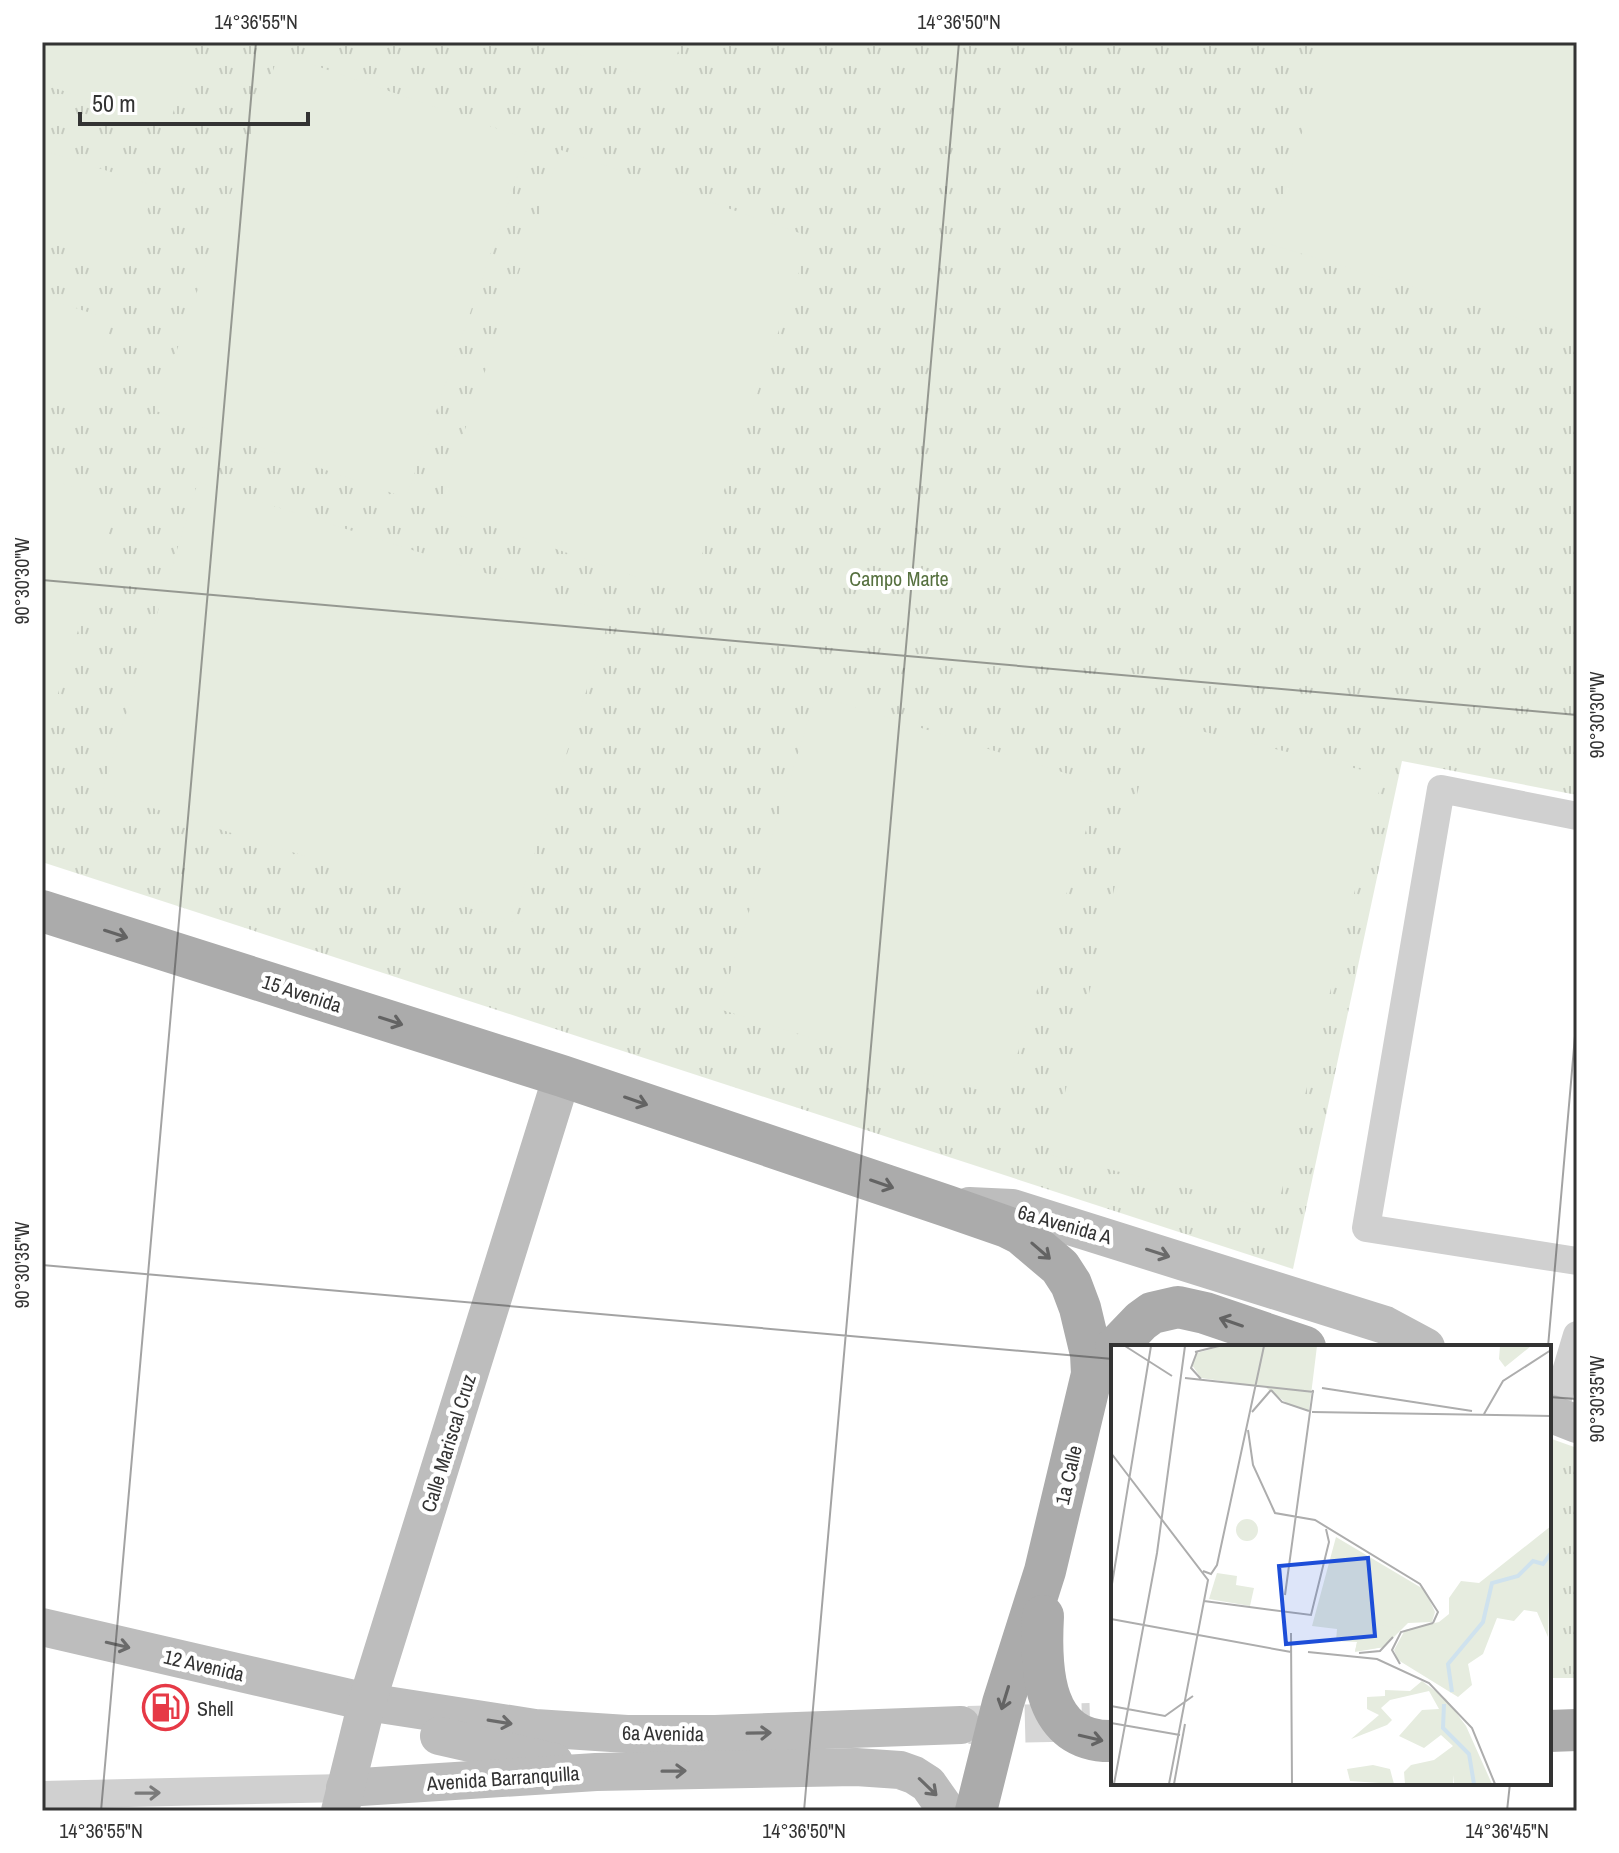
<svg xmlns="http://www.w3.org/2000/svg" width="1619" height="1853" viewBox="0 0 1619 1853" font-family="'Archivo Narrow',sans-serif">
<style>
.park{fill:url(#park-tufts)}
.pitch{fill:#e6ecdf}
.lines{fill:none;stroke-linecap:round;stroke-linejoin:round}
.secondary-tunnel{stroke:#d6d6d6;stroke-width:38;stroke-dasharray:38 19;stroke-linecap:butt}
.street{stroke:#d0d0d0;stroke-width:28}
.secondary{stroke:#bdbdbd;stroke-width:38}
.primary{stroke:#ababab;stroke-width:42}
.oneway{stroke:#636363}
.oneway2{stroke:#6a6a6a}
.oneway3{stroke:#7a7a7a}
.ticks{fill:none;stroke:#333;stroke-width:2;stroke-opacity:0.45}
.labels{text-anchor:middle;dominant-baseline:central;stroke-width:8;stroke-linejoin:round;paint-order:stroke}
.park-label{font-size:20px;fill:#56703f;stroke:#fff}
.street-label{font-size:20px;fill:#333;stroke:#fff}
.poi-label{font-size:20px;fill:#333;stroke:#fff;text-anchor:start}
.inset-river{fill:none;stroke:#cfe2ee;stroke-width:4}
.inset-road{fill:none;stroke:#adadad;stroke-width:2}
.view{fill:#1d4ed8;fill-opacity:0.15;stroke:#1d4ed8;stroke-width:4}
.inset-edge{fill:none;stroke:#333;stroke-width:4}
.neatline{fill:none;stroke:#333;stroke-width:3}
.ticks-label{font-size:20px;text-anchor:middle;fill:#333}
</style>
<defs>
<pattern id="park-tufts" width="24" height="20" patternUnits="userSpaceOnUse" patternTransform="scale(2)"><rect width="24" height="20" fill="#e6ecdf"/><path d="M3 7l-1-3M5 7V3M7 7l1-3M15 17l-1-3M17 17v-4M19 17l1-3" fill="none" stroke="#c6cbc0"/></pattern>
</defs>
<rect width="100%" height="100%" fill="#fff"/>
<g class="park">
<path d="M42 42H1577V795L1402 761 1293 1269 42 862Z"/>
<path d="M1549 1438 1577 1448V1678H1549Z"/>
</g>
<g class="pitch">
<path d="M42 42H188L195 44 169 125 42 84Z"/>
<path d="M540 42H681L668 83Z"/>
<path d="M1329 42H1577V336L1269 244Z"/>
<path d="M279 53 530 140 406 498 156 411Z"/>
<path d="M42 150 155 186 129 268 42 239Z"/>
<path d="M561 150 811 237 688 595 438 508Z"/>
<path d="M42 297 112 320 87 401 42 386Z"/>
<path d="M42 477 119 501 42 744Z"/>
<path d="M198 482 611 613 513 922 102 792Z"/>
<path d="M816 695 1100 784 1004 1098 719 1009Z"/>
<path d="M1155 720 1383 775 1277 1210 1050 1155Z"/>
</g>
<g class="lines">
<path class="secondary-tunnel" d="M968 1725 1090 1722"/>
<g class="street">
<path d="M1577 816 1441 789 1366 1228 1577 1261"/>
<path d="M1553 1415 1577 1335"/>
<path d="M42 1795 345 1788"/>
</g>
<g class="secondary">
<path d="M969 1206 1012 1208 1385 1325 1426 1347"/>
<path d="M1549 1413 1577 1424"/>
<path d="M42 1627 367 1702 535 1728 627 1734H715L961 1725"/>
<path d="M439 1736 554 1762"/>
<path d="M345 1788 596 1772 856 1767 900 1770 914 1775 928 1784 947 1811"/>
<path d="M340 1811 367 1702 562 1076"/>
</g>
<g class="primary">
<path d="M42 911 562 1076 947 1206 1007 1227 1021 1234 1060 1267 1071 1284 1080 1308 1091 1354 1092 1374 1045 1571 1003 1703 976 1811"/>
<path d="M1116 1347 1141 1321 1152 1313 1178 1307 1205 1313 1305 1347"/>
<path d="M1043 1616C1040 1669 1042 1743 1113 1741"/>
<path d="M1549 1731 1577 1730"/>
</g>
</g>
<defs><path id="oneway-shaft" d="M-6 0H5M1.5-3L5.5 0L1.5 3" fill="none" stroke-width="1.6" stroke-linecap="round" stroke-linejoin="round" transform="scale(2)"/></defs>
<g class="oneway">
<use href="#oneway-shaft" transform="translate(116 934) rotate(18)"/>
<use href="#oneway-shaft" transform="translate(391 1021) rotate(18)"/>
<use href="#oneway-shaft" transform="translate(636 1101) rotate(19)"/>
<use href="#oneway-shaft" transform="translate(882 1184) rotate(19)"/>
<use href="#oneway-shaft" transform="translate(1041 1251) rotate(41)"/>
<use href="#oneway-shaft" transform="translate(1231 1322) rotate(-161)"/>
<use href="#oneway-shaft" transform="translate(1005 1698) rotate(107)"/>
<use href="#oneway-shaft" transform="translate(1091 1738) rotate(13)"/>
</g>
<g class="oneway2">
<use href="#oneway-shaft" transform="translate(1158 1253) rotate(18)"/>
<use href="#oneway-shaft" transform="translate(118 1645) rotate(13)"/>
<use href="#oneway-shaft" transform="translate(500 1722) rotate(9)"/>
<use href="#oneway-shaft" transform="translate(759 1733) rotate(-1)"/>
<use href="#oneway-shaft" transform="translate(674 1771) rotate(-1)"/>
<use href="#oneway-shaft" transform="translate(928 1787) rotate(44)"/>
</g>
<use class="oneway3" href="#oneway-shaft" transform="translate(148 1793) rotate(-1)"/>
<path class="ticks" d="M42 580 1577 715M42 1265 1113 1359M1548 1347 1577 1013M1549 1397 1577 1399M101 1811 256 42M804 1811 959 42M1507 1811 1510 1783"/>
<defs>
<symbol id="fuel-ring" viewBox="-11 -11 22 22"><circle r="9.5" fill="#fff" stroke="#e63946" stroke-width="1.5"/><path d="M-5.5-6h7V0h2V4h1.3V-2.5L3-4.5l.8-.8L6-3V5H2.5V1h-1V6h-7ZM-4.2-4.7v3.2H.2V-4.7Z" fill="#e63946"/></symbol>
</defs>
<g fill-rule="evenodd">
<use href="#fuel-ring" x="140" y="1682" width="51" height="51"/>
</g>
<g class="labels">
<g class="park-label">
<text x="899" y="578">Campo Marte</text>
</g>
<g class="street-label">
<text transform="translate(302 993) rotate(18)">15 Avenida</text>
<text transform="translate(1065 1224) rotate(16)">6a Avenida A</text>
<text transform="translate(448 1443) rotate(-73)">Calle Mariscal Cruz</text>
<text transform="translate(1068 1475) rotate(-77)">1a Calle</text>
<text transform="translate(204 1665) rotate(13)">12 Avenida</text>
<text transform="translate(663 1733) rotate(1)">6a Avenida</text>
<text transform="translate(503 1778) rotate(-4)">Avenida Barranquilla</text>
</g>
<g class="poi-label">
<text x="197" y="1708">Shell</text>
</g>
</g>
<g transform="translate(1111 1345)">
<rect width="440" height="440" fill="#fff"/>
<path d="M106 228 126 231 125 240 143 243 139 261 98 254Z" fill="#e6ecdf"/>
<path d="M440 181 437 292 426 267 413 265 403 276 386 273 372 309 357 319 361 340 347 352 287 315 283 305 294 285 328 277 338 269V253L350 236 368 238ZM311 336 335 354 355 381 381 439H343L342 430V439H294L293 427 300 420 323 415 342 401 330 390 313 403 288 391 311 365 328 364 318 346 279 355 270 363 281 375 276 380 240 394 268 370 256 364V352L274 351V345L299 346ZM262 420 279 424 283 439 239 436 236 424Z" fill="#e6ecdf"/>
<path d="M389 1H420L394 22 388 14ZM225 192 314 245 324 267 321 277 297 278 273 302 244 307 246 297 225 296 226 284 201 281Z" fill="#e6ecdf"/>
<path d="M111 1H206L198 66 177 59 154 42 90 33 81 20 86 8ZM125 185a11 11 0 1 1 22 0a11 11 0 1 1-22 0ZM215 234a10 10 0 1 1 20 0a10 10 0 1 1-20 0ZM251 276 286 283 273 302 244 306Z" fill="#e6ecdf"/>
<path class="inset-river" d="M341 347 337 319 372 277 381 238 407 231 422 216 432 219 440 208M333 359 332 383 358 409 363 439"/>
<path class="inset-road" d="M14 1 61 31M84 7 108 1M86 7 80 23 90 34M74 33 203 47M211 43 361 66M160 45 171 57 198 66M141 67 160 45M201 67 440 71M373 69 392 36 440 5M137 85 142 120 164 168 204 175 309 239 327 267 322 278M0 108 97 235 58 439M92 226 100 229 106 220 153 1M0 245 40 1M174 250 202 45M93 256 200 270 218 197 215 184M0 274 180 307M180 288 181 439M197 307 266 314 318 338 361 383 384 439M248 308 269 306 282 292M289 319 281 305 290 287 322 278M0 361 54 371 82 351M0 378 69 390M3 439 46 208 74 1M63 439 74 379"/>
<path class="view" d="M257 213 264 291 175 299 168 221Z"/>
<rect width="440" height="440" class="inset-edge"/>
</g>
<rect width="1619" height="1853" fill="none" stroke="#ffffff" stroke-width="88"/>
<path d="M80 112v12h228v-12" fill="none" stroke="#333333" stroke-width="4"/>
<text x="92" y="112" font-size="24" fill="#333333" stroke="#ffffff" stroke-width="6" paint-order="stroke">50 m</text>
<rect x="44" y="44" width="1531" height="1765" class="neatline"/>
<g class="ticks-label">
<text x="256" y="29">14°36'55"N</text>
<text x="959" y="29">14°36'50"N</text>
<text transform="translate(22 581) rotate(-90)" y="7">90°30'30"W</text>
<text transform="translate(1597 715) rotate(-90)" y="7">90°30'30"W</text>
<text transform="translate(22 1265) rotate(-90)" y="7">90°30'35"W</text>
<text transform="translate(1597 1399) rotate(-90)" y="7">90°30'35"W</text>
<text x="101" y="1838">14°36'55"N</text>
<text x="804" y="1838">14°36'50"N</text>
<text x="1507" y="1838">14°36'45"N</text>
</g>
</svg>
